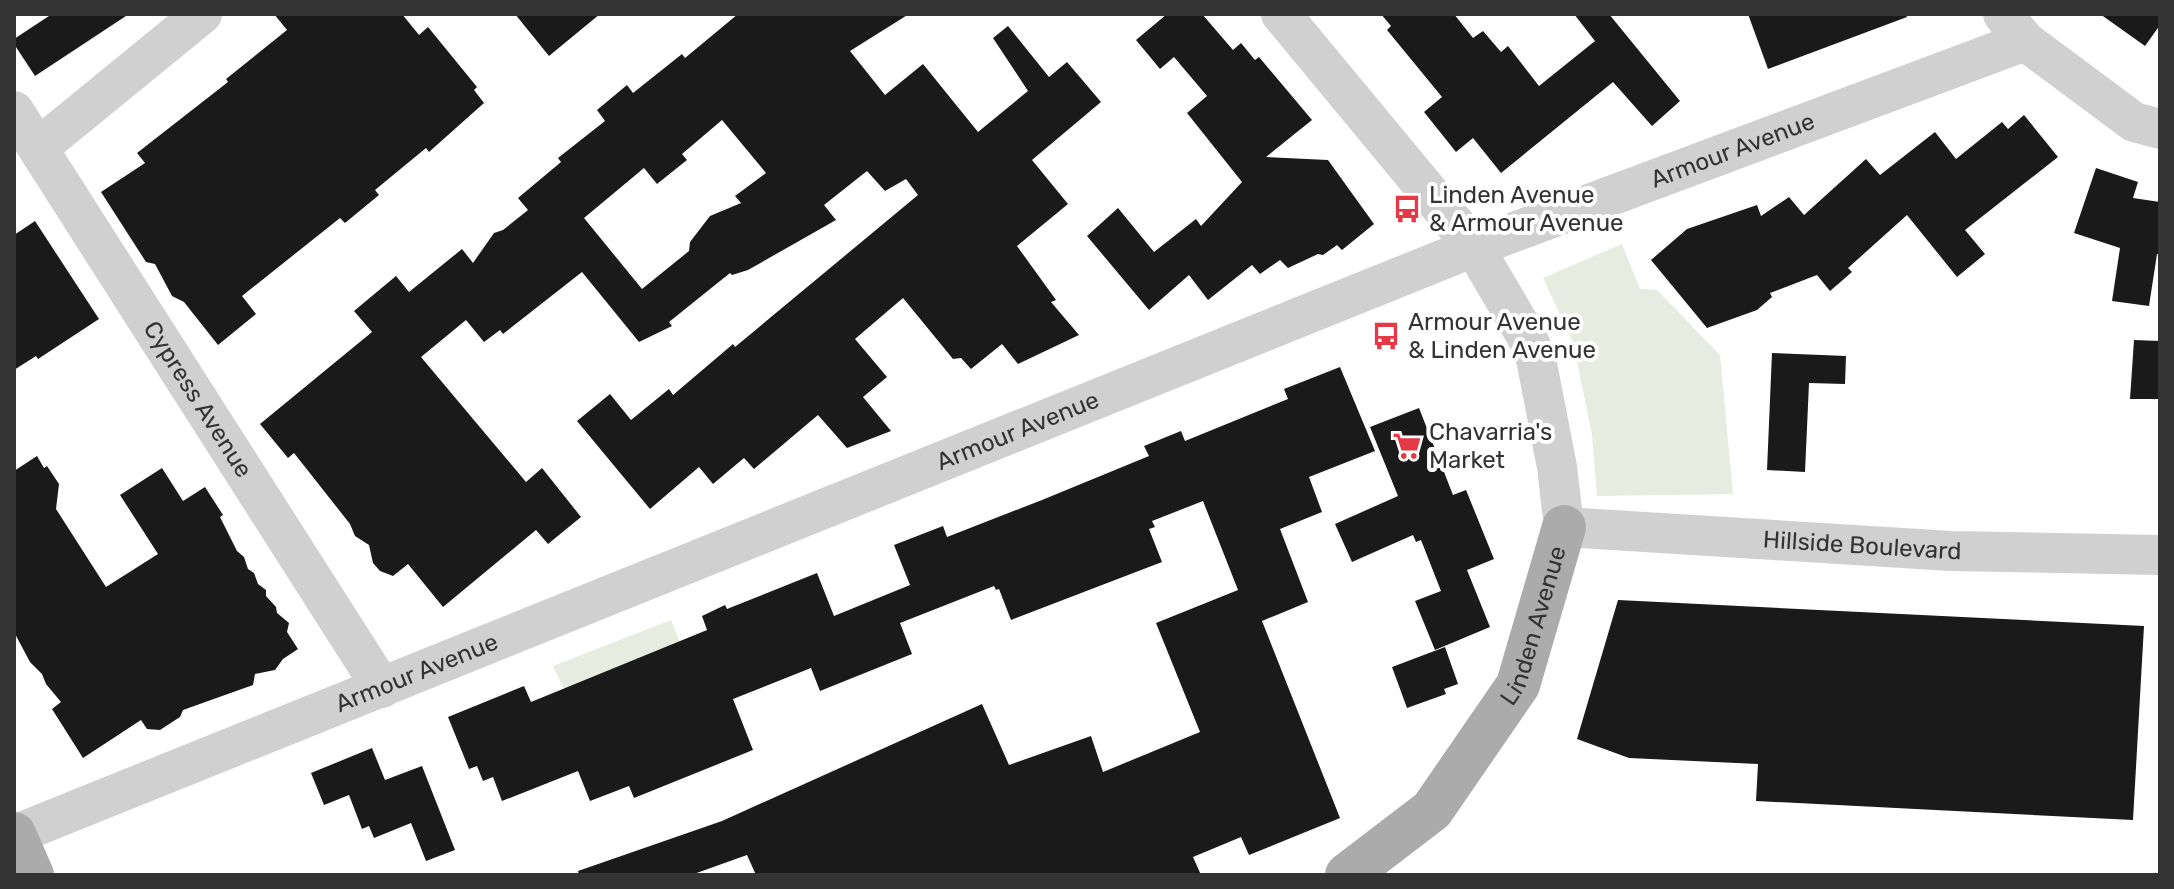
<svg xmlns="http://www.w3.org/2000/svg" width="2174" height="889" viewBox="0 0 2174 889" font-family="Rubik,sans-serif">
<style>
.green{fill:#e6ecdf}
.building{fill:#1a1a1a;fill-rule:evenodd}
.lines{fill:none;stroke-linecap:round;stroke-linejoin:round}
.minor{stroke:#d0d0d0;stroke-width:40}
.major{stroke:#ababab;stroke-width:44}
.labels{text-anchor:middle;dominant-baseline:central;stroke-width:8;stroke-linejoin:round;paint-order:stroke}
.street-label{font-size:24px;fill:#333;stroke:#fff}
.poi-label{font-size:24px;fill:#333;stroke:#fff;text-anchor:start}
</style>
<rect width="100%" height="100%" fill="#fff"/>
<g class="green">
<path d="M1622 244 1640 289 1657 290 1720 355 1733 494 1597 496 1592 435 1573 342 1543 278Z"/>
<path d="M671 620 680 642 564 689 553 666Z"/>
</g>
<g class="building">
<path d="M52 14H129L35 76 14 44V39Z"/>
<path d="M274 14H402L419 35 428 27 477 87 474 90 484 103 429 152 426 148 375 190 379 195 345 223 340 218 242 296 256 314 218 345 184 302 172 296 155 264 146 262 101 192 145 163 137 153 228 82 226 79 287 30Z"/>
<path d="M515 14H600L549 56Z"/>
<path d="M738 14H909L850 51 885 95 923 64 978 132 1028 91 993 38 1008 26 1049 77 1067 62 1101 102 1032 160 1068 204 1017 246 1056 300 1051 302 1079 335 1018 364 1002 344 971 369 961 358 953 359 903 298 855 339 887 377 863 397 891 431 847 448 818 415 754 469 744 458 713 484 699 467 650 509 577 421 610 394 631 420 669 389 673 395 733 344 735 347 918 195 906 179 885 191 867 171 824 205 836 220 748 270 732 275 730 273 669 322 672 326 639 342 582 272 503 334 500 330 484 342 466 320 421 357 526 482 542 468 581 517 548 544 536 530 443 607 408 564 393 576 380 571 373 563 369 545 355 536 350 524 294 453 288 458 260 424 372 332 354 311 396 276 409 292 462 249 473 263 494 233 503 230 528 210 518 198 561 162 558 158 605 121 597 110 627 85 633 93 682 54 685 58ZM722 120 766 173 735 196 741 203 710 216 690 242 689 251 642 289 584 218 644 168 657 184 687 160 682 154Z"/>
<path d="M1167 14H1202L1233 50 1241 43 1255 60 1259 57 1312 120 1266 157 1328 160 1374 224 1342 250 1337 245 1323 255 1318 254 1288 268 1280 260 1260 274 1252 265 1208 300 1189 275 1149 310 1087 236 1118 208 1154 252 1196 219 1201 226 1242 182 1187 113 1207 96 1174 57 1160 69 1136 40Z"/>
<path d="M1381 14H1454L1473 38 1483 31 1501 52 1508 46 1539 86 1595 41 1574 14H1609L1680 101 1652 126 1613 82 1501 173 1473 138 1456 152 1424 112 1442 97 1387 30 1391 26Z"/>
<path d="M1748 14H1906L1907 17 1768 69Z"/>
<path d="M2100 14H2160V25L2145 46Z"/>
<path d="M2024 115 2058 157 1965 230 1985 254 1957 277 1907 215 1848 268 1852 272 1830 291 1817 275 1770 293 1772 297 1757 310 1707 328 1651 260 1687 229 1757 205 1761 216 1789 197 1804 215 1866 159 1880 175 1935 132 1956 159 2002 122 2008 129Z"/>
<path d="M2096 168 2138 182 2133 198 2160 202V255L2157 254 2149 306 2112 301 2120 248 2074 233Z"/>
<path d="M35 221 99 319 38 359 36 356 14 370V235Z"/>
<path d="M2134 340 2160 341V399H2130Z"/>
<path d="M1772 353 1846 356 1845 384 1809 383 1805 472 1767 470Z"/>
<path d="M1340 367 1375 451 1309 477 1322 512 1280 529 1308 602 1262 621 1340 818 1249 855 1241 837 1193 857 1201 875H756L747 855 691 875H579L578 871 722 821 982 704 1009 765 1091 736 1103 772 1200 732 1156 623 1238 590 1203 501 1152 521 1155 527 1149 529 1162 562 1011 620 999 589 996 590 994 586 900 623 912 654 820 691 811 668 733 699 753 750 634 798 629 786 590 801 578 771 502 801 493 777 483 781 477 766 469 769 448 717 524 686 531 702 707 630 702 616 725 605 727 609 817 573 834 616 910 585 894 545 943 526 947 537 1042 500 1149 456 1144 446 1181 431 1185 441 1288 399 1284 389Z"/>
<path d="M1419 408 1453 495 1466 490 1494 559 1467 570 1490 627 1435 650 1415 601 1441 591 1421 540 1416 542 1413 535 1352 562 1335 524 1398 496 1370 427Z"/>
<path d="M37 456 44 468 47 466 59 484 56 509 106 587 158 554 120 495 162 468 183 501 205 487 223 515 220 517 237 551 244 557 248 569 254 573 258 584 266 590V596L276 607 277 613 289 623 287 632 298 649 283 659 275 670 255 674 253 685 183 710 180 717 160 730 147 729 141 720 83 758 52 709 61 702 46 684 42 674 30 662 14 632V471Z"/>
<path d="M1618 600 2144 626 2133 820 1756 801 1758 764 1629 758 1577 739Z"/>
<path d="M1445 647 1458 684 1444 689 1446 694 1407 708 1392 667Z"/>
<path d="M372 748 385 780 422 766 455 850 426 861 411 823 374 838 369 826 362 829 349 795 324 805 311 773Z"/>
</g>
<g class="lines">
<g class="minor">
<path id="s1" d="M1281 14 1474 247 1528 339 1536 359 1557 467 1564 527 1951 551 2160 555"/>
<path d="M2003 14 2025 41 2134 122 2160 129"/>
<path id="s2" d="M14 111 382 688"/>
<path d="M38 148 202 14"/>
<path id="s3" d="M14 835 1474 247 2025 41"/>
</g>
<g class="major">
<path d="M14 834 32 875"/>
<path id="s4" d="M1347 875 1432 810 1518 685 1564 527"/>
</g>
</g>
<defs>
<symbol id="bus-bare" viewBox="-9 -9 18 18"><path d="M-5-6H5V4H4V6H2V4H-2V6H-4V4H-5ZM-3.5-4V0h7V-4ZM-3.5 1.2v1.5H-2V1.2ZM2 1.2v1.5H3.5V1.2Z" fill="#e63946" stroke="#fff" stroke-width="2.5" paint-order="stroke"/></symbol>
<symbol id="supermarket-bare" viewBox="-9 -9 18 18"><path d="M-6-5.5h2.5l.6 2H6L4.5 2H-2.5L-4.4-4H-6ZM-1.5 3.2a1.3 1.3 0 1 0 .1 0ZM3 3.2a1.3 1.3 0 1 0 .1 0Z" fill="#e63946" stroke="#fff" stroke-width="2.5" paint-order="stroke"/></symbol>
</defs>
<g fill-rule="evenodd">
<use href="#bus-bare" x="1387" y="189" width="40" height="40"/>
<use href="#bus-bare" x="1366" y="316" width="40" height="40"/>
<use href="#supermarket-bare" x="1387" y="426" width="40" height="40"/>
</g>
<g class="labels">
<g class="street-label">
<text stroke="none"><textPath href="#s3" startOffset="1850">Armour Avenue</textPath></text>
<text stroke="none"><textPath href="#s2" startOffset="342">Cypress Avenue</textPath></text>
<text stroke="none"><textPath href="#s3" startOffset="1082">Armour Avenue</textPath></text>
<text stroke="none"><textPath href="#s1" startOffset="900">Hillside Boulevard</textPath></text>
<text stroke="none"><textPath href="#s4" startOffset="320">Linden Avenue</textPath></text>
<text stroke="none"><textPath href="#s3" startOffset="434">Armour Avenue</textPath></text>
</g>
<g class="poi-label">
<text x="1429" y="195">Linden Avenue<tspan x="1429" dy="28">&amp; Armour Avenue</tspan></text>
<text x="1408" y="322">Armour Avenue<tspan x="1408" dy="28">&amp; Linden Avenue</tspan></text>
<text x="1429" y="432">Chavarria's<tspan x="1429" dy="28">Market</tspan></text>
</g>
</g>
<rect width="2174" height="889" fill="none" stroke="#333333" stroke-width="32"/>
</svg>
